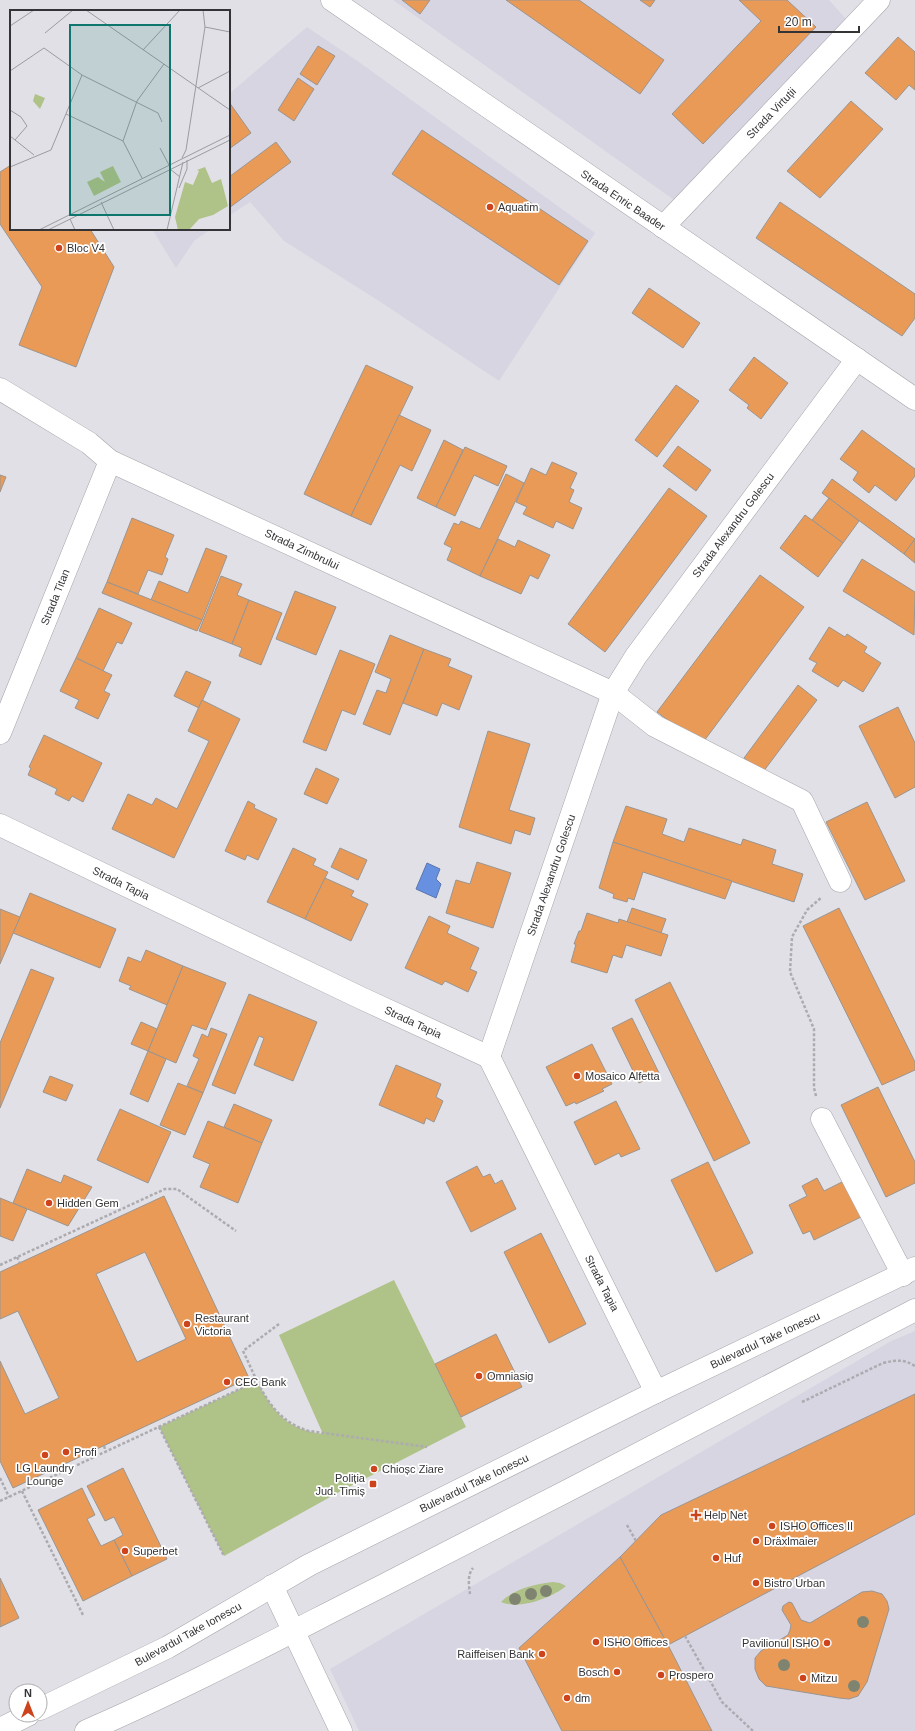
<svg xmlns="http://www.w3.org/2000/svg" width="915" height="1731" viewBox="0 0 915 1731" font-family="Arial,sans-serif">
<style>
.built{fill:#d8d5e3}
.green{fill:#afc287}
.water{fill:#6791e0;stroke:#5875ad}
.building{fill:#ea9a57;stroke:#9a9591;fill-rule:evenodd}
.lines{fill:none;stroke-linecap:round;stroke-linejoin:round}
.minor-casing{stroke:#a6a5ab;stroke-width:23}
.major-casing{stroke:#a6a5ab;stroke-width:23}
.path{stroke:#acabb0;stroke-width:2.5;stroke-dasharray:3 2;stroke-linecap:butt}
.minor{stroke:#fff;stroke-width:22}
.major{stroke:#fff;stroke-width:22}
.tree{fill:#7f8470}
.poi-dot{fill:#cc431c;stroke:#fff;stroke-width:1.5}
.labels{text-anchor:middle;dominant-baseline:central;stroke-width:3.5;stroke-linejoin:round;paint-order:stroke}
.street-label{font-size:11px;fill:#343336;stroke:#fff}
.poi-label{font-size:11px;fill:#343336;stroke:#fff;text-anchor:start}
.inset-road{fill:none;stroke:#9c9ba0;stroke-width:1}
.view{fill:#0f766e;fill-opacity:0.15;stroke:#0f766e;stroke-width:2}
.inset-edge{fill:none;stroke:#343336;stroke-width:2}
</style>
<rect width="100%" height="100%" fill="#e1e0e6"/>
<g class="built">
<path d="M393 0H829L846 19 674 200Z"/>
<path d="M307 27 359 62 595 233 499 381 379 301 284 241 250 202 229 216V94Z"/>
<path d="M152 229H211L194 241 176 268Z"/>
<path d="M915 1331V1731H359L330 1669 891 1341Z"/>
</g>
<g class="green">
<path d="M394 1280 466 1427 341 1491 224 1556 159 1427 257 1381C273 1412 286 1429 323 1434L279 1335Z"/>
<path d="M553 1582 560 1583 566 1586C552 1598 518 1610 501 1602 514 1589 534 1584 553 1582Z"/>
</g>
<path class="water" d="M427 863 440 869 436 879 441 884 436 898 416 889Z"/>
<g class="building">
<path d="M402 0H430L420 14Z"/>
<path d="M506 0H579L664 60 640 94Z"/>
<path d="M640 0H655L650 7Z"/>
<path d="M739 0H787L816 27 703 144 672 114 761 21Z"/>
<path d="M898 37 915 52V90L909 85 896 100 865 73Z"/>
<path d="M318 46 335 56 317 85 300 74Z"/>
<path d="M298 78 314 89 294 121 278 110Z"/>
<path d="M851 101 883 129 820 198 787 171Z"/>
<path d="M229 102 251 133 229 149Z"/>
<path d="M422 130 588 241 559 285 392 174Z"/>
<path d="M276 142 291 162 229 208V177Z"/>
<path d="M11 165V229H90L114 267 76 367 19 345 42 287 0 224V172Z"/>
<path d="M780 202 915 294V318L902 336 756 238Z"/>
<path d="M649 288 700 323 683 348 632 313Z"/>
<path d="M754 357 788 383 761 419 747 408 749 405 729 390Z"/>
<path d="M366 365 413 387 351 516 304 494Z"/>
<path d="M676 385 699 401 657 457 635 440Z"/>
<path d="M399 415 431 430 412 471 400 465 371 525 351 516Z"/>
<path d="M862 430 915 469V476L896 501 875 485 869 493 853 480 858 472 840 459Z"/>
<path d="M444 440 463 450 436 507 417 498Z"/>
<path d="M678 446 711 470 696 491 663 466Z"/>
<path d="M465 447 507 466 498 486 474 475 455 516 436 507Z"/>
<path d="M552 462 577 473 570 488 574 490 569 502 582 508 573 529 556 521 553 528 523 514 527 507 516 502 531 468 546 475Z"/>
<path d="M506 474 524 483 480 576 447 560 452 548 444 544 454 523 459 525 461 521 480 529Z"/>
<path d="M0 475 6 477 0 492Z"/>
<path d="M832 479 915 539 904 554 822 493Z"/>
<path d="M669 488 707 516 605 652 568 624Z"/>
<path d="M829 498 859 521 843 543 812 520Z"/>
<path d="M805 515 843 543 818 577 780 548Z"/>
<path d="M132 518 174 535 165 557 168 559 162 575 148 570 138 594 107 582Z"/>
<path d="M498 539 515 547 518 540 550 555 538 579 530 575 521 594 480 576Z"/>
<path d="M915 539V563L904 554Z"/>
<path d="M206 548 227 556 202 620 151 600 159 581 188 593Z"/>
<path d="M862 559 915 592 914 635 843 591Z"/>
<path d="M760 575 804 607 701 745 657 712Z"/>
<path d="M221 576 242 584 237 595 249 600 232 644 199 631Z"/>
<path d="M107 582 202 620 197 631 102 593Z"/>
<path d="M295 591 336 607 316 655 276 639Z"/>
<path d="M249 600 282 613 261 665 239 656 242 648 232 644Z"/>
<path d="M99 608 132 623 122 644 117 642 103 671 76 658Z"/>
<path d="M829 627 845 637 847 634 867 647 864 652 881 663 863 692 843 680 838 687 812 671 817 663 809 659Z"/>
<path d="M390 635 424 649 390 735 363 724 377 690 386 693 391 679 375 672Z"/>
<path d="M424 649 451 659 448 666 472 676 459 710 442 703 437 716 403 703Z"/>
<path d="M340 650 375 664 355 715 342 710 326 751 303 742Z"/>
<path d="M76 658 112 675 104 691 110 694 98 719 75 708 79 700 60 691Z"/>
<path d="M186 671 211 682 199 708 174 696Z"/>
<path d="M798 685 817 700 763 772 744 758Z"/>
<path d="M202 700 240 719 174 858 112 829 128 794 152 805 156 798 177 809 209 741 188 731Z"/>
<path d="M898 707 915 743V787L895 798 859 726Z"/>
<path d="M488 731 530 744 509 810 535 818 530 835 515 830 511 844 459 827Z"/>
<path d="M44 735 102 763 83 802 72 796 69 801 55 794 57 789 28 775 31 768 29 767Z"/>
<path d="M316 768 339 779 327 804 304 794Z"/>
<path d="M248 801 255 805 254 808 277 819 258 860 247 855 245 860 225 851Z"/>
<path d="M867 802 905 881 865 900 826 822Z"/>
<path d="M626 806 667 819 662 834 684 842 689 828 741 845 743 839 776 850 772 864 803 874 794 902 613 842Z"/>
<path d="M613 842 732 881 725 899 643 872 634 900 628 898 627 902 613 898 614 894 599 888Z"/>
<path d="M293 848 316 859 313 865 328 872 305 919 267 902Z"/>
<path d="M340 848 367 860 358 880 331 867Z"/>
<path d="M477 862 511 873 493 928 446 913 456 880 470 884Z"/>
<path d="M325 878 354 891 351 896 368 904 351 941 305 919Z"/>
<path d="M30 893 116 929 100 968 13 933Z"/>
<path d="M632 908 666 919 661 933 627 922Z"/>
<path d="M839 908 915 1062V1070L882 1085 803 926Z"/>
<path d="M0 909 20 917 0 964Z"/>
<path d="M587 913 618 923 619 919 668 935 661 956 626 945 622 958 613 955 607 973 571 962 576 944H574L579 931H581Z"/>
<path d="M429 916 450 926 447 933 479 948 470 969 477 972 468 992 445 981 442 985 405 968Z"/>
<path d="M146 950 183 966 167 1005 129 989 131 986 119 981 128 957 141 962Z"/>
<path d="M183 966 226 983 206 1030 192 1025 176 1063 148 1051Z"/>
<path d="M31 969 54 978 0 1108V1043Z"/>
<path d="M670 982 750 1143 714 1161 635 1000Z"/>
<path d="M249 994 317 1022 293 1081 254 1065 264 1038 259 1036 235 1094 212 1085Z"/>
<path d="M632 1018 659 1073 639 1083 612 1028Z"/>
<path d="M141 1022 157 1029 148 1051 131 1044Z"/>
<path d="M211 1028 227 1034 203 1093 187 1086 199 1059 193 1056 202 1034 208 1037Z"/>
<path d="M592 1044 612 1084 602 1089 604 1091 576 1104 575 1102 566 1106 546 1067Z"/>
<path d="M148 1051 166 1059 148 1102 130 1094Z"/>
<path d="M396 1065 441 1084 436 1097 443 1101 434 1122 426 1118 424 1124 379 1105Z"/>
<path d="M50 1076 73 1085 66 1101 43 1092Z"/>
<path d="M178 1083 203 1093 185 1135 160 1125Z"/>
<path d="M878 1087 915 1162V1183L886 1197 841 1105Z"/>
<path d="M616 1101 640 1149 621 1157 619 1153 595 1165 574 1122Z"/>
<path d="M234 1104 272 1120 262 1143 224 1127Z"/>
<path d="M120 1109 171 1132 148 1183 97 1160Z"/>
<path d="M208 1121 262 1143 238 1203 200 1187 210 1164 193 1157Z"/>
<path d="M708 1162 753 1253 716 1272 671 1180Z"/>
<path d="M477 1166 483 1177 490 1174 495 1184 502 1180 516 1209 471 1232 446 1182Z"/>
<path d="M27 1169 61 1183 64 1175 92 1187 68 1226 13 1203Z"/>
<path d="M817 1178 824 1191 846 1180 863 1216 814 1240 810 1231 803 1234 789 1205 807 1196 802 1186Z"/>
<path d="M164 1196 249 1378 13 1488 0 1461V1361L25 1414 59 1398 18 1311 0 1319V1272ZM145 1252 186 1339 137 1362 96 1274Z"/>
<path d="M0 1198 27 1209 13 1241 0 1236Z"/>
<path d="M541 1233 586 1324 549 1343 504 1252Z"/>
<path d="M496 1334 522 1387 461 1417 435 1364Z"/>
<path d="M915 1394V1514L668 1645 620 1557 661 1515Z"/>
<path d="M123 1468 167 1559 132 1576 114 1540 123 1535 114 1517 105 1521 87 1486Z"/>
<path d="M82 1488 95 1515 87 1519 101 1546 114 1540 132 1576 83 1601 38 1510Z"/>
<path d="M620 1557 668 1645 712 1731H562L519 1648Z"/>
<path d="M0 1578 19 1618 0 1627Z"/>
<path d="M872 1591 882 1594 887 1601 889 1609 867 1682 858 1696 849 1699 839 1698 766 1686 759 1679 755 1669V1658L761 1651 788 1635 790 1630 791 1625 782 1610 783 1606 789 1602 792 1603 801 1620 810 1623 862 1592Z"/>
</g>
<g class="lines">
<defs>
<g id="minor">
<path d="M332 0 915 399"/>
<path d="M663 227 879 0"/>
<path d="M0 389 89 443 110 461 613 693 655 726 802 801 840 881"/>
<path d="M0 733 110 461"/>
<path d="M0 825 361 998 489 1057 656 1392"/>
<path d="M489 1057 613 693 636 656 857 359"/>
<path d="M822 1119 903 1275"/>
<path d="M272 1586 341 1731"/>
</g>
<g id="major">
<path d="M40 1709 168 1647 309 1565 656 1392 915 1268"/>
<path d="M0 1729 28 1715"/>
<path d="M86 1731C186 1688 283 1636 380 1587 559 1496 737 1402 915 1310"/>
</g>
</defs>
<use href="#minor" class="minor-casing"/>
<use href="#major" class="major-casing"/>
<g class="path">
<path d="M816 1096 814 1088V1029L790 972 792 937 807 910 822 897"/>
<path d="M17 1257 20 1263"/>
<path d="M0 1265 165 1189H177L236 1231"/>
<path d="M279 1324 243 1351C259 1384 270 1420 309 1431L427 1447"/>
<path d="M802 1402 883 1363C896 1360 904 1359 915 1366"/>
<path d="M159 1427 224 1556"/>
<path d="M104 1446 106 1452"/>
<path d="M0 1478 9 1497"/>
<path d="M22 1491 83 1615"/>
<path d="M0 1501 257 1381"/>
<path d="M627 1525 636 1541"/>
<path d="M470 1594C469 1586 467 1575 473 1568"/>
<path d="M685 1636 722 1702 753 1731"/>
</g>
<use href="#minor" class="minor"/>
<use href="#major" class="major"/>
</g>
<g class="tree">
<circle cx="546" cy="1591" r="6"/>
<circle cx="531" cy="1594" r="6"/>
<circle cx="515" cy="1599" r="6"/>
<circle cx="863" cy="1622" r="6"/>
<circle cx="784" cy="1665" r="6"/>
<circle cx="854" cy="1686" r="6"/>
</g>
<g class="poi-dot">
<circle cx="490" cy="207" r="4"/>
<circle cx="59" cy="248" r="4"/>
<circle cx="577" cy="1076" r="4"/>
<circle cx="49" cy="1203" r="4"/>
<circle cx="187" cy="1324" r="4"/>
<circle cx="479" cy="1376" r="4"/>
<circle cx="227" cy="1382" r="4"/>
<circle cx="66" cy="1452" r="4"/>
<circle cx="45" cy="1455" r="4"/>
<circle cx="374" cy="1469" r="4"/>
<rect x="369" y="1480" width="8" height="8" rx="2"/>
<path d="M694 1509h4v4h4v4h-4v4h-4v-4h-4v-4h4z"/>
<circle cx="772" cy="1526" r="4"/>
<circle cx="756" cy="1541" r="4"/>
<circle cx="125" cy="1551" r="4"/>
<circle cx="716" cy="1558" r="4"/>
<circle cx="756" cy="1583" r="4"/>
<circle cx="596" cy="1642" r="4"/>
<circle cx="827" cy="1643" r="4"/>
<circle cx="542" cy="1654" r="4"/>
<circle cx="617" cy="1672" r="4"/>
<circle cx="661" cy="1675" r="4"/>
<circle cx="803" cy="1678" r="4"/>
<circle cx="567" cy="1698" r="4"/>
</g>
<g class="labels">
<g class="street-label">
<text transform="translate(771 113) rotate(-46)">Strada Virtuții</text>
<text transform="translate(623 200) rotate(34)">Strada Enric Baader</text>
<text transform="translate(733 525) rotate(-53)">Strada Alexandru Golescu</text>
<text transform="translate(302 549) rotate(25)">Strada Zimbrului</text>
<text transform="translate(55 597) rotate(-68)">Strada Titan</text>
<text transform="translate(551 875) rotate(-71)">Strada Alexandru Golescu</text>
<text transform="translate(121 883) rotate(26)">Strada Tapia</text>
<text transform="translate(413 1022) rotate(25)">Strada Tapia</text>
<text transform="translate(602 1283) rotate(63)">Strada Tapia</text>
<text transform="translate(765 1340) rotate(-25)">Bulevardul Take Ionescu</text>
<text transform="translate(474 1483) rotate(-26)">Bulevardul Take Ionescu</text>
<text transform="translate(188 1634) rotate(-29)">Bulevardul Take Ionescu</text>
</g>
<g class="poi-label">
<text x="498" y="207">Aquatim</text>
<text x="67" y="248">Bloc V4</text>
<text x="585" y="1076">Mosaico Alfetta</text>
<text x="57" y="1203">Hidden Gem</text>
<text x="195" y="1318">Restaurant<tspan x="195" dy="13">Victoria</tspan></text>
<text x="487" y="1376">Omniasig</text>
<text x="235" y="1382">CEC Bank</text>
<text x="74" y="1452">Profi</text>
<text x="45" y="1468" text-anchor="middle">LG Laundry<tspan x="45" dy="13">Lounge</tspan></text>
<text x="382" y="1469">Chioșc Ziare</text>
<text x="365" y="1478" text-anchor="end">Poliția<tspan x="365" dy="13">Jud. Timiș</tspan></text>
<text x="704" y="1515">Help Net</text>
<text x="780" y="1526">ISHO Offices II</text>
<text x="764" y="1541">Dräxlmaier</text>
<text x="133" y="1551">Superbet</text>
<text x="724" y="1558">Huf</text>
<text x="764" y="1583">Bistro Urban</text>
<text x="604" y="1642">ISHO Offices</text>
<text x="819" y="1643" text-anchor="end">Pavilionul ISHO</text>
<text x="534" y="1654" text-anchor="end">Raiffeisen Bank</text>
<text x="609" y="1672" text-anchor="end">Bosch</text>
<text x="669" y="1675">Prospero</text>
<text x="811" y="1678">Mitzu</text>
<text x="575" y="1698">dm</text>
</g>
</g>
<g transform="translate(10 10)">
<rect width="220" height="220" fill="#e1e0e6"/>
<path d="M25 84 35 88 30 99 23 91ZM103 156 111 172 84 186 77 172 88 167 95 172 90 162ZM195 157 202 173 211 169 218 196 203 205 189 209 179 220H168L165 207 175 172 183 175 189 161 187 160Z" fill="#afc287"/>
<path class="inset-road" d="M76 0 220 100M0 16 24 0M195 17 220 22M35 23 63 0M133 40 170 0M0 61 34 38 72 65 148 103 152 112M188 78 220 61M0 100 11 107 17 116 5 130M56 104 113 131 132 168M0 126 24 145M113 131 127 91 154 54M150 138 159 155M172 148 176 140 195 17 193 0M0 157 41 140 72 65M160 159 170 167M169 178 177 159V150M91 192 104 220M60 209 65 220M29 220 220 125M38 220 220 130M157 220 173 152"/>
<path class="view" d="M60 15H160V205H60Z"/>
<rect width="220" height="220" class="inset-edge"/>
</g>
<g transform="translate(28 1703)"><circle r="19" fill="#ffffff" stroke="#aeadaf"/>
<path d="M0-3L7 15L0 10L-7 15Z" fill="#cc431c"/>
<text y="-6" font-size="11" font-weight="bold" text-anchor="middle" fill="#343336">N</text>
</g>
<path d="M779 26v6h80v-6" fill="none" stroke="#343336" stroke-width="2"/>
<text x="785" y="26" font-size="12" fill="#343336" stroke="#ffffff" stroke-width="3" paint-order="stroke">20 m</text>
</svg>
